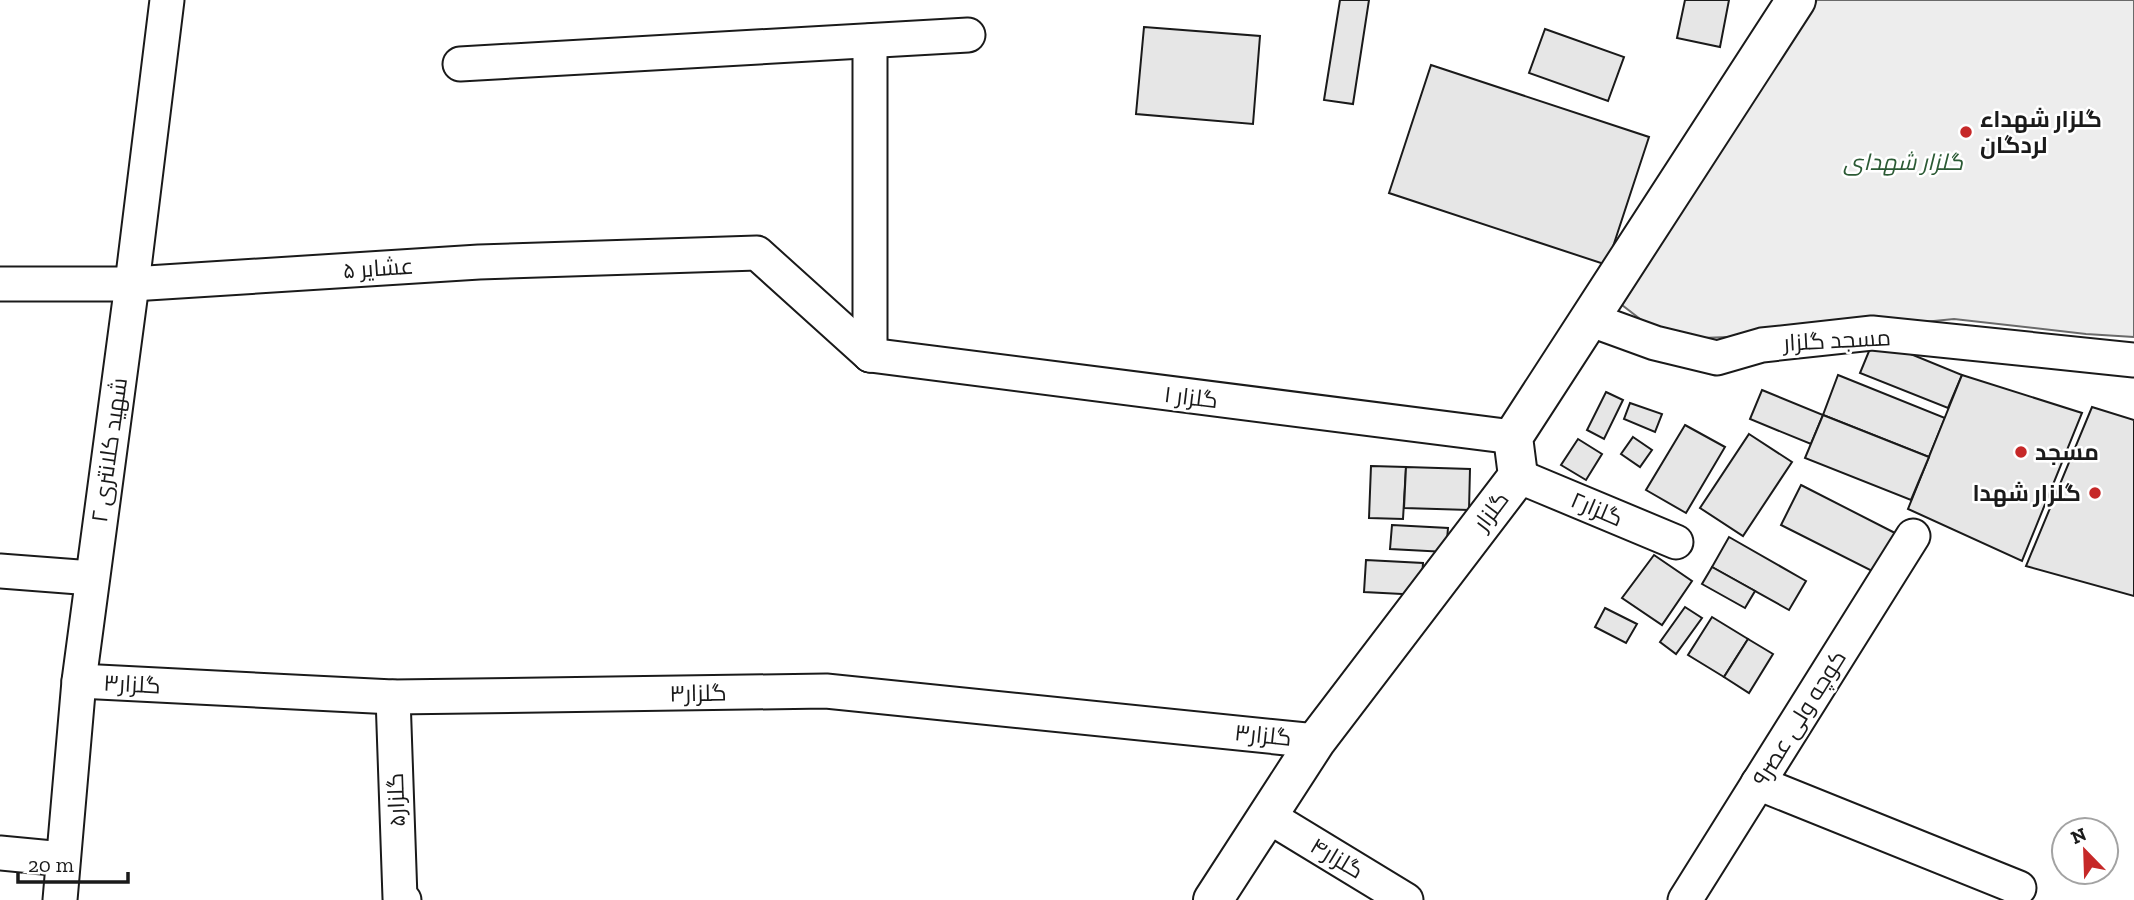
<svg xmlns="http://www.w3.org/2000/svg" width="2134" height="900" viewBox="0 0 2134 900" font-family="'Zilla Slab',Cairo,serif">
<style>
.built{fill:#ededed;stroke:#6a6a6a;stroke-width:2}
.building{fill:#e6e6e6;stroke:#1a1a1a;stroke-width:2}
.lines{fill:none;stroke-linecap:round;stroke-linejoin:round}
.minor-casing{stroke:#1a1a1a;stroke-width:37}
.tertiary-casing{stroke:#1a1a1a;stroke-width:42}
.minor{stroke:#fff;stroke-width:33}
.tertiary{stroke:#fff;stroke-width:38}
.poi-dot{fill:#c62828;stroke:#fff;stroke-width:2.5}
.labels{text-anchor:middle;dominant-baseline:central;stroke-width:5;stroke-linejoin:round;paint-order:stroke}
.poi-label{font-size:23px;font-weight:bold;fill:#1a1a1a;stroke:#fff;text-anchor:start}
.park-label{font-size:23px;font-style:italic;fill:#2b5a34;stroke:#fff}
.street-label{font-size:23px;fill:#1a1a1a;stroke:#fff}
</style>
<rect width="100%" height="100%" fill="#fff"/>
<path class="built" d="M1817 0H2134V337L2086 334 1954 319 1802 334 1702 338 1657 332 1622 305 1783 50Z"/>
<g class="building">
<path d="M1340 0H1369L1353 104 1324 100Z"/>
<path d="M1685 0H1729L1720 47 1677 38Z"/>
<path d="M1144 27 1260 36 1253 124 1136 114Z"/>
<path d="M1545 29 1624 57 1608 101 1529 73Z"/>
<path d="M1431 65 1649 137 1607 265 1389 193Z"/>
<path d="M1874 339 1962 375 1948 408 1860 373Z"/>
<path d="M1838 375 1945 418 1929 457 1823 415Z"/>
<path d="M1962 375 2082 413 2022 561 1908 509Z"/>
<path d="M1762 390 1823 415 1811 444 1750 419Z"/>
<path d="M1606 392 1623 400 1604 439 1587 430Z"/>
<path d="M1630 403 1662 414 1655 432 1624 419Z"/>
<path d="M2092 407 2134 420V596L2026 566Z"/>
<path d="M1823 415 1929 457 1911 500 1805 458Z"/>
<path d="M1685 425 1725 447 1686 513 1646 490Z"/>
<path d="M1749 434 1792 462 1743 536 1700 508Z"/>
<path d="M1633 437 1652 450 1640 467 1621 454Z"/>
<path d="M1578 439 1602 454 1586 480 1561 465Z"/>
<path d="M1371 466 1406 467 1403 519 1369 518Z"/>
<path d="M1406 467 1470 469 1469 510 1404 508Z"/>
<path d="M1801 485 1897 534 1876 573 1781 525Z"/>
<path d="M1392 525 1448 528 1446 552 1390 549Z"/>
<path d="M1729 537 1806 581 1789 610 1712 567Z"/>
<path d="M1654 555 1692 581 1662 625 1622 598Z"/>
<path d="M1366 560 1423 563 1421 595 1364 592Z"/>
<path d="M1712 567 1755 591 1745 608 1702 584Z"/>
<path d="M1685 607 1702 618 1676 654 1660 642Z"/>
<path d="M1605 608 1637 624 1626 643 1595 627Z"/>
<path d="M1712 617 1748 639 1724 677 1688 655Z"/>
<path d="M1748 639 1773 654 1749 693 1724 677Z"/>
</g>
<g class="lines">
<defs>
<g id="minor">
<path d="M460 64 968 35"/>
<path d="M0 284H132L479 262 757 253 870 355"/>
<path d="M1589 319 1655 343 1717 358 1762 345 1872 333 2134 360"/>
<path d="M870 355 1513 437"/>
<path d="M870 355V41"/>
<path d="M1518 476 1676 542"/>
<path d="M0 571 92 578"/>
<path d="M79 681 393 697 826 691 1316 741"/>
<path d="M393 697 400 898 404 900"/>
<path d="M1758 783 2019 888"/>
<path d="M1268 816 1406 900"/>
<path d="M0 853 63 859"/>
<path d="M60 900 79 681 132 284 167 0"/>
<path d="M1685 900 1913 536"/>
</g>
<path id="tertiary" d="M1213 900 1316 741 1518 476 1513 437 1796 0"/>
</defs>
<use href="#minor" class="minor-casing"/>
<use href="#tertiary" class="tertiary-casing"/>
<use href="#minor" class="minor"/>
<use href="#tertiary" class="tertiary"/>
</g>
<g class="poi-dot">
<circle cx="1966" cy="132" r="7"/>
<circle cx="2021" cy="452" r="7"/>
<circle cx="2095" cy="493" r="7"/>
</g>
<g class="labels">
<g class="poi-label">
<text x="1980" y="119">گلزار شهداء<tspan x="1980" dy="26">لردگان</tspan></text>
<text x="2035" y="452">مسجد</text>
<text x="2081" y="493" text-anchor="end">گلزار شهدا</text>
</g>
<g class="park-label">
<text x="1903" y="162">گلزار شهدای</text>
</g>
<g class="street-label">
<text transform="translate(378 268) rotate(-4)">عشایر ۵</text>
<text transform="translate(1837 340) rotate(-3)">مسجد گلزار</text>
<text transform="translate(1191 397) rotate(7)">گلزار ۱</text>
<text transform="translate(109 450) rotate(-82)">شهید کلانتری ۲</text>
<text transform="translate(1597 509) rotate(23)">گلزار۲</text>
<text transform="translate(1491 511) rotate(-53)">گلزار</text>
<text transform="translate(132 684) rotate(3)">گلزار۳</text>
<text transform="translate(698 693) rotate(-1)">گلزار۳</text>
<text transform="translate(1799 718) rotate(-58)">کوچه ولی عصر۹</text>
<text transform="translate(1263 735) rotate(6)">گلزار۳</text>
<text transform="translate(396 800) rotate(-92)">گلزار۵</text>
<text transform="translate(1337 858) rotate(31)">گلزار۴</text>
</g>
</g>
<g transform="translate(2085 851) rotate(337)"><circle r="33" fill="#ffffff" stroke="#a3a3a3" stroke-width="2"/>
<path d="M0-5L12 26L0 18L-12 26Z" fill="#c62828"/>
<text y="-10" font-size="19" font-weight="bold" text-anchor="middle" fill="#1a1a1a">N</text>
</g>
<path d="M18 872v10h110v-10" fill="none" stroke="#1a1a1a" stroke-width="3.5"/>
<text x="28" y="872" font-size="21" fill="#1a1a1a" stroke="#ffffff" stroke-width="5" paint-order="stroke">20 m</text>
</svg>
